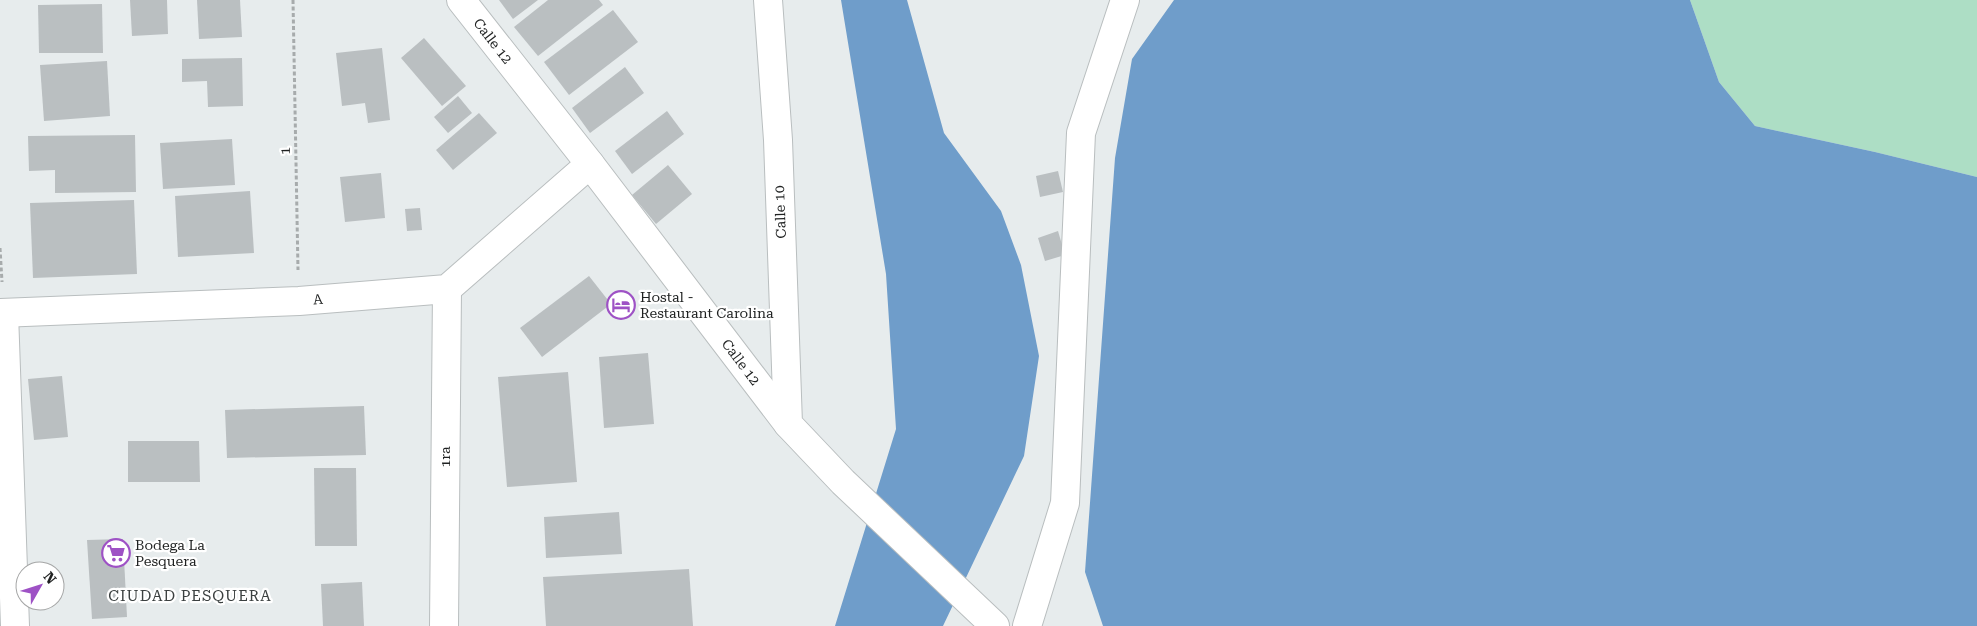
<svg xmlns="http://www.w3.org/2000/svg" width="1977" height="626" viewBox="0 0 1977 626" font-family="'Roboto Serif',serif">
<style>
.green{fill:#addec5}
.water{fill:#6f9dca}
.building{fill:#babfc1}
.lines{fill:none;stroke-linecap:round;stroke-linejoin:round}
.minor-casing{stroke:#b9bebf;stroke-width:30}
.major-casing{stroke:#b9bebf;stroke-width:30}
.path{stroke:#a7abac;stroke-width:3;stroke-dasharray:4 2.5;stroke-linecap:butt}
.minor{stroke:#fff;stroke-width:28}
.major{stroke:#fff;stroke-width:28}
.labels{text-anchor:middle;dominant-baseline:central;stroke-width:4.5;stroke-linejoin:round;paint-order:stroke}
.street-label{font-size:14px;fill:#1f2121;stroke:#fff}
.poi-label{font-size:14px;fill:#1f2121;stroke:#fff;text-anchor:start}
.neighbourhood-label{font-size:15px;letter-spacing:1px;fill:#3b4040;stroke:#fff}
</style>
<rect width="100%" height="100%" fill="#e7eced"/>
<path class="green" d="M1690 0H1977V177L1875 152 1755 126 1719 82Z"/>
<g class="water">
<path d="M841 0H907L944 133 1001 211 1021 265 1039 356 1024 456 943 626H835L896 429 886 274Z"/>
<path d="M1174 0H1690L1719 82 1755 126 1875 152 1977 177V626H1103L1085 572 1115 158 1132 59Z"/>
</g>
<g class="building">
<path d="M130 0H167L168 34 132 36Z"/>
<path d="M197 0H240L242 37 199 39Z"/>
<path d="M499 0H538L513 19Z"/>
<path d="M548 0H599L603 5 538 56 514 27Z"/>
<path d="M102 4 103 53H39L38 5Z"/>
<path d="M613 10 638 42 569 95 544 62Z"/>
<path d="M424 38 466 86 442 106 401 58Z"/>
<path d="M382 48 390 120 368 123 365 103 342 106 336 53Z"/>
<path d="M242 58 243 106 208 107 207 81 182 82V59Z"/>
<path d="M107 61 110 116 44 121 40 65Z"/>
<path d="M625 67 644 93 590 133 572 108Z"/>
<path d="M458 96 472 113 448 133 434 117Z"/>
<path d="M667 111 684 134 632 174 615 151Z"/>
<path d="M479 113 497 133 453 170 436 150Z"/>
<path d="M135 135 136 192 55 193V170L29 171 28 136Z"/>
<path d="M232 139 235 185 163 189 160 143Z"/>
<path d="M668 165 692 194 656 224 632 195Z"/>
<path d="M1058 171 1063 192 1040 197 1036 176Z"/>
<path d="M381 173 385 218 345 222 340 177Z"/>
<path d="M250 191 254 253 178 257 175 196Z"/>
<path d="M134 200 137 274 33 278 30 203Z"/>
<path d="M420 208 422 230 407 231 405 209Z"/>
<path d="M1058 231 1065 255 1045 261 1038 238Z"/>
<path d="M589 276 611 304 542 357 520 328Z"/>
<path d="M648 353 654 424 604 428 599 357Z"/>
<path d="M568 372 577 482 507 487 498 377Z"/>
<path d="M62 376 68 437 34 440 28 379Z"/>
<path d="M364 406 366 455 227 458 225 410Z"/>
<path d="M128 441H199L200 482H128Z"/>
<path d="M314 468H356L357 546H315Z"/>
<path d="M619 512 622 554 546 558 544 517Z"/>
<path d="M123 539 127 617 92 619 87 540Z"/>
<path d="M689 569 693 626H546L543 577Z"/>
<path d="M362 582 364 626H323L321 584Z"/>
</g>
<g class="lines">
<defs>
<g id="minor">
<path d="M461 0 590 164 788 424"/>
<path d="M0 313 299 301 447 289 590 164"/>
<path d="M4 313 15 626"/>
<path d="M444 626 447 289"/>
<path d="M1027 626 1065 503 1081 133 1125 0"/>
</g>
<path id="major" d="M768 0 778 140 788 424 843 482 995 626"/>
</defs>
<use href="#minor" class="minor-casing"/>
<use href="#major" class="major-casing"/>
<g class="path">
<path d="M293 0 298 270"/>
<path d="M0 248 2 282"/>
</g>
<use href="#minor" class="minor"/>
<use href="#major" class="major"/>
</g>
<defs>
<symbol id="hotel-ring" viewBox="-11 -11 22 22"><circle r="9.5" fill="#fff" stroke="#9e52c5" stroke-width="1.5"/><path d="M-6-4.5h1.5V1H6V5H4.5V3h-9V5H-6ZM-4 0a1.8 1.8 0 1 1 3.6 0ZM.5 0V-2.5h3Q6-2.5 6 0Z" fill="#9e52c5"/></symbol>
<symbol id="supermarket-ring" viewBox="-11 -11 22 22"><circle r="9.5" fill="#fff" stroke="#9e52c5" stroke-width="1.5"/><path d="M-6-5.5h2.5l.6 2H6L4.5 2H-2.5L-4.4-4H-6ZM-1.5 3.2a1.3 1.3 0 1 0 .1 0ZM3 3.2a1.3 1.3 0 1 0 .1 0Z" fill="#9e52c5"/></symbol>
</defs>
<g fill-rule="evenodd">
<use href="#hotel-ring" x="605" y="289" width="32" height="32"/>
<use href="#supermarket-ring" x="100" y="537" width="32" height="32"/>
</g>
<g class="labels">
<g class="street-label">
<text transform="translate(493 41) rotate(52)">Calle 12</text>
<text transform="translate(285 151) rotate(-91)">1</text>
<text transform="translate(780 212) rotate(-92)">Calle 10</text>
<text transform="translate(318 299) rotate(-5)">A</text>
<text transform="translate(741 362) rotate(53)">Calle 12</text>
<text transform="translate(445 457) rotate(-90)">1ra</text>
</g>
<g class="poi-label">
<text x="640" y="297">Hostal -<tspan x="640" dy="16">Restaurant Carolina</tspan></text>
<text x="135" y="545">Bodega La<tspan x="135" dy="16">Pesquera</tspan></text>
</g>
<g class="neighbourhood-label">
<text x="190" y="596">CIUDAD PESQUERA</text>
</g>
</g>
<g transform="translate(40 586) rotate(51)"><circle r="24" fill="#ffffff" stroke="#a5a6a6"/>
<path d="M0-4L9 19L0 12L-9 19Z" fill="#9e52c5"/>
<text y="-8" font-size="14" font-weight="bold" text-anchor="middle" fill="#1f2121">N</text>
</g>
</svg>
